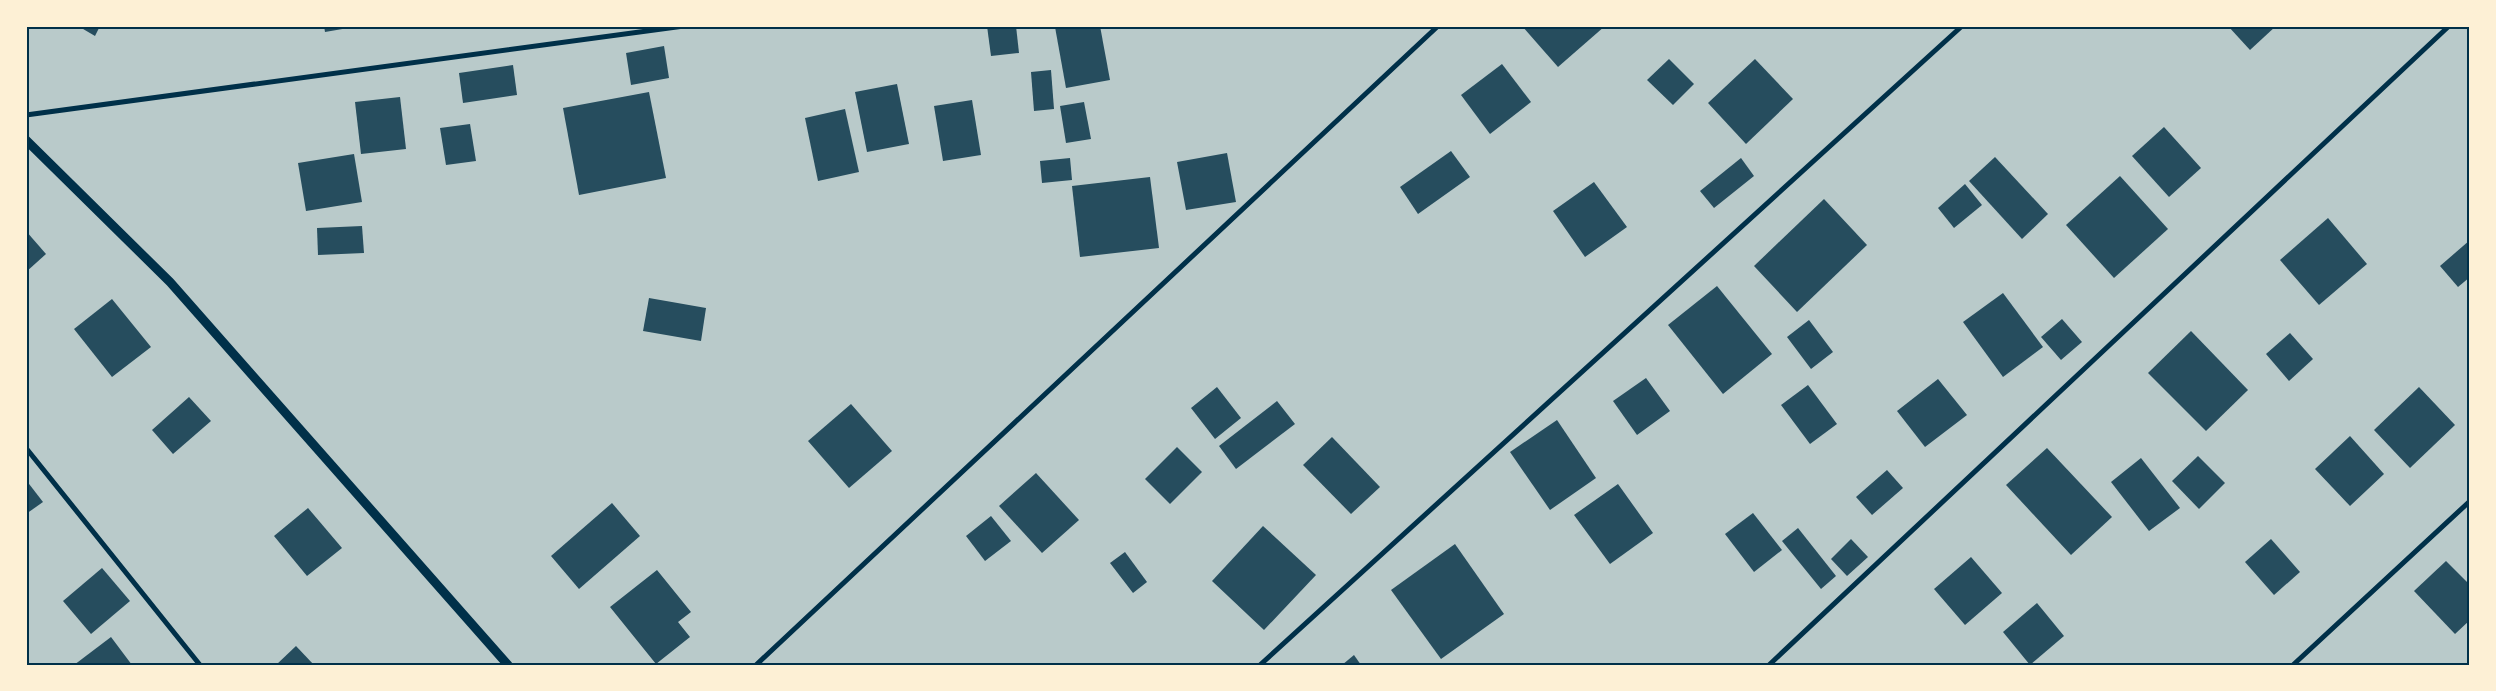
<svg xmlns="http://www.w3.org/2000/svg" width="2496" height="691" viewBox="0 0 2496 691" font-family="'Roboto Condensed',sans-serif">
<style>
.green{fill:#b9caca}
.building{fill:#264d5e}
.lines{fill:none;stroke-linecap:round;stroke-linejoin:round}
.minor{stroke:#003049;stroke-width:5}
.tertiary{stroke:#003049;stroke-width:9}
.neatline{fill:none;stroke:#003049;stroke-width:2}
</style>
<rect width="100%" height="100%" fill="#fdf0d5"/>
<rect class="green" x="26" y="26" width="2444" height="639"/>
<g class="building">
<path d="M78 26H100L95 36Z"/>
<path d="M324 26H354V27L325 32Z"/>
<path d="M987 26H1016L1019 53 991 56Z"/>
<path d="M1100 26 1110 80 1066 88 1055 27Z"/>
<path d="M1522 26H1605L1558 67Z"/>
<path d="M2228 26H2276L2250 50Z"/>
<path d="M664 46 669 78 631 85 626 53Z"/>
<path d="M1669 59 1694 84 1673 105 1647 80Z"/>
<path d="M1755 59 1793 99 1746 144 1708 103Z"/>
<path d="M1502 64 1531 102 1490 134 1461 95Z"/>
<path d="M513 65 517 95 463 103 459 73Z"/>
<path d="M1051 70 1054 109 1034 111 1031 72Z"/>
<path d="M897 84 909 144 867 152 855 92Z"/>
<path d="M649 92 666 178 579 195 563 108Z"/>
<path d="M400 97 406 149 361 154 355 102Z"/>
<path d="M972 100 981 155 943 161 934 106Z"/>
<path d="M1084 102 1091 139 1066 143 1060 106Z"/>
<path d="M845 109 859 172 818 181 805 118Z"/>
<path d="M470 124 476 161 446 165 440 128Z"/>
<path d="M2164 127 2201 168 2169 197 2132 156Z"/>
<path d="M1451 151 1470 177 1418 214 1400 187Z"/>
<path d="M1227 153 1236 202 1186 210 1177 162Z"/>
<path d="M354 154 362 202 306 211 298 163Z"/>
<path d="M1995 157 2048 214 2022 239 1969 181Z"/>
<path d="M1070 158 1072 180 1042 183 1040 161Z"/>
<path d="M1741 158 1754 176 1714 208 1700 191Z"/>
<path d="M2120 176 2168 229 2114 278 2066 225Z"/>
<path d="M1150 177 1159 248 1080 257 1072 186Z"/>
<path d="M1594 182 1627 227 1585 257 1553 211Z"/>
<path d="M1965 184 1982 205 1954 228 1938 208Z"/>
<path d="M1824 199 1867 245 1797 312 1754 266Z"/>
<path d="M2328 218 2367 264 2319 305 2280 260Z"/>
<path d="M362 226 364 253 318 255 317 228Z"/>
<path d="M26 231 46 254 26 272Z"/>
<path d="M2470 240V277L2458 287 2440 266Z"/>
<path d="M1717 286 1772 354 1723 394 1668 325Z"/>
<path d="M2003 293 2043 347 2003 377 1963 322Z"/>
<path d="M649 298 706 308 701 341 643 331Z"/>
<path d="M112 299 151 347 112 377 74 329Z"/>
<path d="M2062 319 2082 342 2061 360 2041 337Z"/>
<path d="M1809 320 1833 352 1811 369 1787 337Z"/>
<path d="M2191 331 2248 390 2206 431 2148 373Z"/>
<path d="M2290 333 2313 359 2289 381 2266 354Z"/>
<path d="M1646 378 1670 411 1637 435 1613 401Z"/>
<path d="M1938 379 1967 415 1925 447 1897 411Z"/>
<path d="M1808 385 1837 424 1810 444 1781 405Z"/>
<path d="M1217 387 1241 418 1215 439 1191 408Z"/>
<path d="M2419 387 2455 425 2410 468 2374 430Z"/>
<path d="M189 397 211 421 173 454 152 430Z"/>
<path d="M1277 401 1295 424 1236 469 1219 446Z"/>
<path d="M851 404 892 451 849 488 808 441Z"/>
<path d="M1557 420 1596 478 1550 510 1510 452Z"/>
<path d="M2350 436 2384 474 2350 506 2315 469Z"/>
<path d="M1332 437 1380 487 1351 514 1303 465Z"/>
<path d="M1177 447 1202 472 1170 504 1145 479Z"/>
<path d="M2047 448 2112 517 2071 555 2006 485Z"/>
<path d="M2198 456 2225 483 2199 509 2172 481Z"/>
<path d="M2141 458 2180 508 2149 531 2111 482Z"/>
<path d="M1887 470 1903 488 1872 515 1856 497Z"/>
<path d="M1036 473 1079 520 1042 553 999 506Z"/>
<path d="M26 480 43 502 26 514Z"/>
<path d="M1618 484 1653 533 1610 564 1574 515Z"/>
<path d="M612 503 640 536 579 589 551 556Z"/>
<path d="M308 508 342 548 307 576 274 536Z"/>
<path d="M1753 513 1782 550 1754 572 1725 534Z"/>
<path d="M991 516 1011 541 985 561 966 536Z"/>
<path d="M1263 526 1316 575 1264 630 1212 581Z"/>
<path d="M1798 528 1836 576 1821 589 1782 541Z"/>
<path d="M1851 539 1868 557 1847 576 1831 559Z"/>
<path d="M2271 539 2300 572 2274 595 2245 562Z"/>
<path d="M1455 544 1504 614 1441 659 1391 590Z"/>
<path d="M1125 552 1147 582 1133 593 1110 563Z"/>
<path d="M1971 557 2002 593 1965 625 1934 589Z"/>
<path d="M2446 561 2470 585V620L2455 634 2414 591Z"/>
<path d="M102 568 130 601 91 634 63 601Z"/>
<path d="M657 570 691 612 678 622 690 637 656 664 610 607Z"/>
<path d="M2037 603 2064 636 2030 665 2003 632Z"/>
<path d="M111 637 132 665H74Z"/>
<path d="M296 646 314 665H276Z"/>
<path d="M1354 655 1361 665H1342Z"/>
</g>
<g class="lines">
<g class="minor">
<path d="M26 115 684 26"/>
<path d="M26 448 200 665"/>
<path d="M756 665 1438 26"/>
<path d="M1260 665 1962 26"/>
<path d="M1769 665 2449 26"/>
<path d="M2293 665 2470 501"/>
</g>
<path class="tertiary" d="M26 140 170 282 508 665"/>
</g>
<rect width="2496" height="691" fill="none" stroke="#fdf0d5" stroke-width="55"/>
<rect x="28" y="28" width="2440" height="636" class="neatline"/>
</svg>
